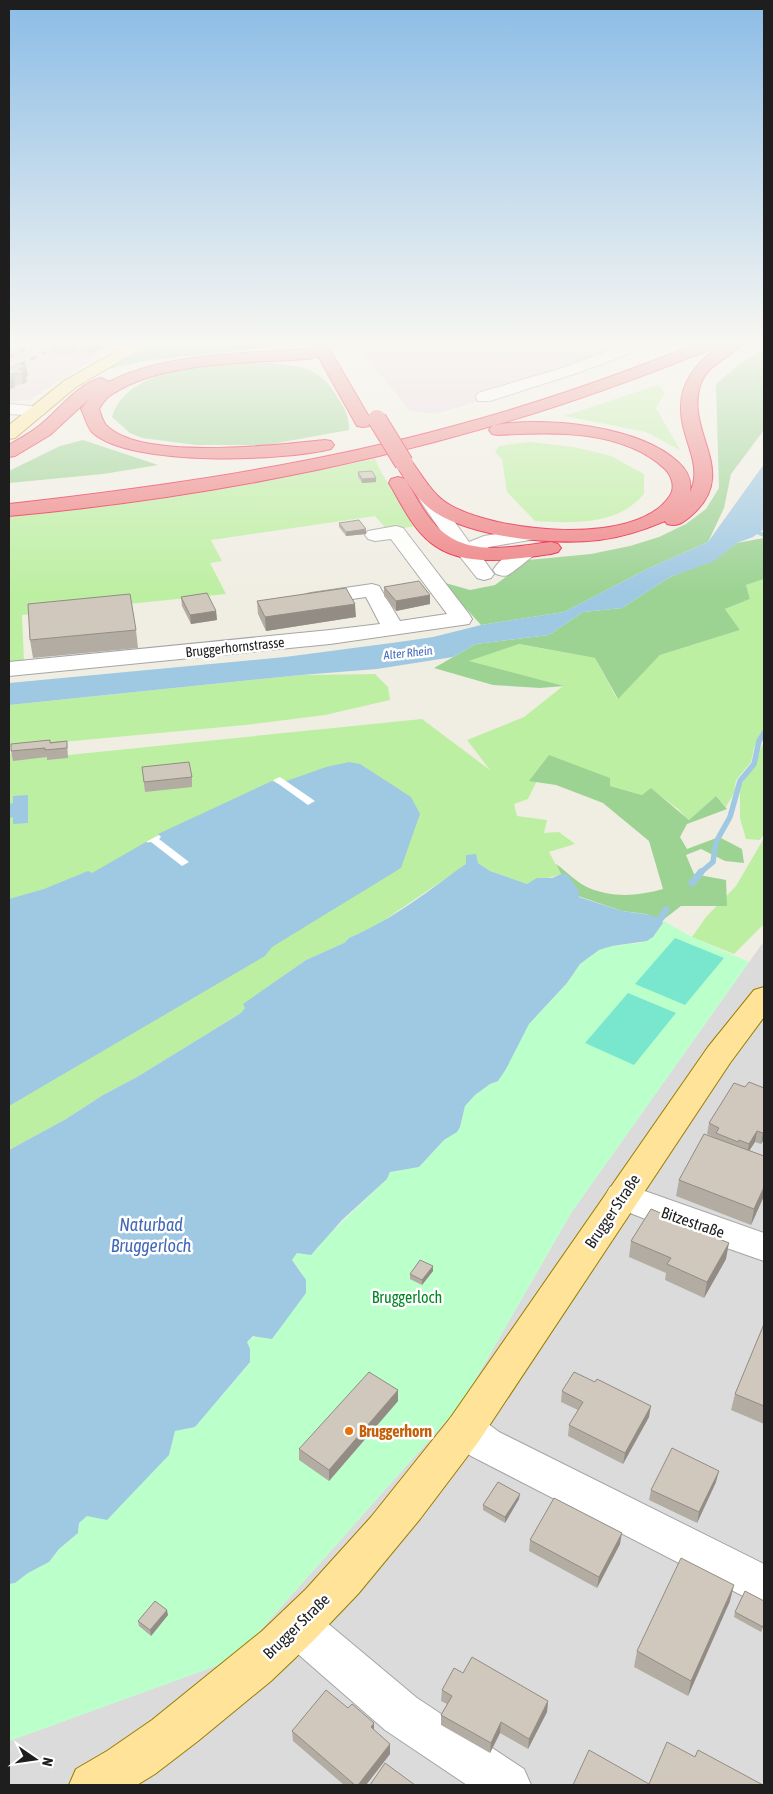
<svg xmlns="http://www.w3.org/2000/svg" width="773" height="1794" viewBox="0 0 773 1794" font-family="'Asap Condensed',sans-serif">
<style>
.residential{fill:#dcdbdb}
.industrial{fill:#ead4e2}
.grass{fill:#bdefa3}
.forest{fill:#9cd393}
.park{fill:#bbffcb}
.pitch{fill:#79e7ce}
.water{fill:#9fc8e2}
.pier{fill:#fff}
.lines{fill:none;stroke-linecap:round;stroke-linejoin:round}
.stream-far2{stroke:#9fc8e2;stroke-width:4}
.stream-far1{stroke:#9fc8e2;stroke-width:5.5}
.stream{stroke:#9fc8e2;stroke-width:7}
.minor-casing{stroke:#a5a5a5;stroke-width:2}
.major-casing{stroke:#987d00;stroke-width:2}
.highway-casing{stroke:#eb133b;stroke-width:2}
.minor{fill:#fff;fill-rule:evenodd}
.major{fill:#ffe399;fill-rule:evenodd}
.highway{fill:#ef8386;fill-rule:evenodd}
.rail{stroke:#6c6c6c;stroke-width:2.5;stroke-dasharray:6 6;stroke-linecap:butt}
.highway-bridge-casing{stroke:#eb133b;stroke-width:20;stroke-linecap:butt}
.highway-bridge{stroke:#ef8386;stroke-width:18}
.wall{fill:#b3aca2}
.shaded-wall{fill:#928c84}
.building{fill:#d0c8bc;stroke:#928c84}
.food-dot{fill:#e8710a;stroke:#fff;stroke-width:2}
.labels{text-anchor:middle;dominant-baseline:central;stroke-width:5;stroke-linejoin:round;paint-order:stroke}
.far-water-label{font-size:12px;font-style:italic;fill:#4169b7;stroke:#fff}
.street-label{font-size:14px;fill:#1e1e1e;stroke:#fff}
.near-street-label{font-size:16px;fill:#1e1e1e;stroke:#fff}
.near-park-label{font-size:16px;fill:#018721;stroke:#fff}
.near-food-label{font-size:16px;font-weight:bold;fill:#c56008;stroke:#fff;text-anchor:start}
.near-water-label{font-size:18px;font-style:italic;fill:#4169b7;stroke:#fff}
</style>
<rect width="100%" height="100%" fill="#f0eee3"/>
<path class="residential" d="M764 941V1785H9V1741L235 1659 462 1403 571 1213Z"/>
<g class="industrial">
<path d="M29 341H127L90 361 31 399 9 402V350Z"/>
<path d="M353 341H658L517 390 435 414 410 411Z"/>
</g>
<g class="grass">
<path d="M658 385 665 393 656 408 680 450 646 432 564 416Z"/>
<path d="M529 442 574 447 611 456 644 474V494C617 526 573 523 535 521L507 492 502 459 495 452 499 446Z"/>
<path d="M375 459 381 472 415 526 388 531 375 516 211 540 222 561 210 563 226 594 22 615 24 661 9 666V517L134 502 256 482Z"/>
<path d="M764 579V730L754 748 751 762 736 780 734 793 726 807 716 796 689 820 678 809 651 789 642 795 610 786 609 778 549 756 528 799 514 804 517 816 547 820 544 833 559 832 575 844 549 852 561 874C547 880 541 877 527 884L490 871 478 863 467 864 377 925 349 938 344 943 306 960 283 976 241 1013 207 1034 137 1077 103 1095 66 1119 9 1150V754L52 750 68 755 422 719 490 770 467 740 524 717 563 686 468 661 518 644 595 658 617 699 660 655 740 630 725 609 750 599 746 585Z"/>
<path d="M375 674 388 687 390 700 325 715 245 725 9 747V705L301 675Z"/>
<path d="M764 742V834L760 840 746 839 740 818V788Z"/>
<path d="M764 838V924L734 954 692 937 706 917 736 886Z"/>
</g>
<g class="forest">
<path d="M161 341H280L262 348 150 360 107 369Z"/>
<path d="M764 348V430L731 474 724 508 708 542 647 569 564 612 481 625 442 582 470 590 495 585 528 560 591 554 630 546 659 537 686 524 706 509 719 488 716 384 737 366Z"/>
<path d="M273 363C306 369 319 366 338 398 345 409 349 416 349 430L266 445H196L142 438 130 433 112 417C129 362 226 364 273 363Z"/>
<path d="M83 440 158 465 103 474 9 483V471L60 446Z"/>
<path d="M764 538V579L746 585 750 599 725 609 740 630 660 655 618 699 595 658 519 644 469 661 564 686 540 688 493 685 434 668 476 644 549 635 583 612 622 608 670 577 714 560 737 543Z"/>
<path d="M549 755 610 778V786L642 795 651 788 689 820 716 796 727 809 687 824 680 837 687 849 719 837 742 849 744 863 725 861 701 849 686 855 694 874 726 880 727 906H681L663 920 646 914 622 911 578 896 567 875 561 874 556 864C566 871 577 883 589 888 613 898 638 896 663 889L649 841 603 803 556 785 529 781Z"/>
</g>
<path class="park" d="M660 919 692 937 749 962 571 1213 462 1403 235 1659 9 1741V1584L15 1583 28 1573 49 1562 59 1549 76 1535 79 1529V1523L87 1516 107 1519 169 1455 175 1431 195 1427 250 1362 247 1342 255 1336 302 1273 292 1260 297 1253 318 1249 324 1239 387 1179 390 1172 419 1167 444 1140 451 1136 460 1127 465 1106 475 1095 490 1084 498 1081 529 1024 567 983 580 964 599 950 612 946 640 943 651 939 663 923Z"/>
<g class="pitch">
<path d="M675 938 724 958 685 1005 635 984Z"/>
<path d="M628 993 676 1013 634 1065 585 1043Z"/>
</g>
<g class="water">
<path d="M764 464V529L753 537 737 543 714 561 670 577 622 608 583 612 549 635 476 644 453 657 377 669 301 675 9 705V683L285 657 399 642 433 637 481 625 564 612 647 569 708 542Z"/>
<path d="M349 762 360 764 411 797 420 814 401 868 272 947 265 956 9 1106V899L44 889 88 871 92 873 146 842 148 843 161 837 158 834 272 781 278 784 326 767Z"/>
<path d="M28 795V823L13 824V817L9 818V804L13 803V796Z"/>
<path d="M476 854 478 863 490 871 527 884 537 878H552L561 874H567L579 891V897L622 911 651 915 660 919 663 923 653 937 647 941 612 946 599 950 580 964 567 983 529 1024 506 1069 498 1081 490 1084 475 1095 465 1106 460 1127 457 1132 444 1140 419 1167 390 1172 387 1179 342 1220 311 1255 297 1253 292 1260 306 1280V1293L272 1339 253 1336 247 1342 250 1349V1362L195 1427 175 1431 169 1455 107 1520 87 1516 79 1523 78 1533 59 1549 49 1562 28 1573 15 1583 9 1584V1150L66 1119 103 1095 137 1077 241 1013 245 1008 243 1004 306 960 344 943 349 938C377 926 402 910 426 893 440 883 452 873 466 864V855Z"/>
</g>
<g class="pier">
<path d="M280 777 315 801 308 805 273 780Z"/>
<path d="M159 835 161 837 159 839 189 862 182 866 151 842H146Z"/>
</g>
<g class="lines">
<path class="stream-far2" d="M752 530 764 535"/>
<path class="stream-far1" d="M700 873 713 862 716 842 730 817 740 781 754 764 759 741 764 733"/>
<g class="stream">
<path d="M692 883 701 872"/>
<path d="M660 919 666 910"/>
</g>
<defs>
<g id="minor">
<path d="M636 341H658L655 344 574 374 490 401H478L476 397 478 393 562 368Z"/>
<path d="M9 404 43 407 46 411 43 415 37 416 9 414Z"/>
<path d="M422 484 429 486 469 542 484 536 534 528 541 530 544 534 541 538 489 547 479 553 494 574 491 578 484 580 477 578 449 543 413 490 415 486Z"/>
<path d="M396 526 403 528 469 614 472 619 469 624 330 644 9 676V662L330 630 380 624 366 597 311 605 304 603 300 599 304 595 311 593 372 584 379 586 400 621 447 614 391 539 375 541 368 539 365 535 368 531Z"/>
<path d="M528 545 535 547 538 551C535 555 512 573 508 575 504 577 500 575 496 574L493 570C501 558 514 548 528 545Z"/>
<path d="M622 1183 764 1233V1261L658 1224 610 1205 605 1196 610 1187Z"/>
<path d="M465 1412 479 1417 499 1432 764 1564V1605L749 1599 471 1456 451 1441 446 1429 451 1417Z"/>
<path d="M298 1605 313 1611 417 1698 524 1769 531 1785H467L385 1730 283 1641 276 1626 283 1611Z"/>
</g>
<g id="major">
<path d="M134 341H153L150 344 76 387 15 438 9 439V425L64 381Z"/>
<path d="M764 987V1017L730 1063 479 1441 420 1519 358 1594 313 1641 271 1681 198 1741 155 1774 137 1785H69L76 1769 107 1751 152 1720 262 1631 306 1589 371 1517 451 1417 708 1047 754 990Z"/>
</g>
<g id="highway">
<path d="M309 341H338L330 350 372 422 369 426 363 427 357 426 318 356 308 359C250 363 160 361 111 395 106 398 102 404 99 409 101 414 103 423 107 426 142 461 278 445 325 440L331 441 334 445 331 449C283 461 131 467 93 433 87 428 85 416 81 409L89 399 50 435 15 456 9 457V445C19 439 30 433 39 426 58 411 77 384 101 378L109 382C162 353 247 354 307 349L313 348Z"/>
<path d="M704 341H725L723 343 727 341H745C733 358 709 362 701 383 683 433 742 471 691 516 682 523 678 527 667 524L665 521C644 530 623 537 599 540 553 545 476 538 436 513 418 502 406 481 395 463L398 459 404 458 410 459C422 475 432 495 450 505 496 532 635 547 669 497 676 488 672 476 665 469 622 429 553 432 498 435L492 434 489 430 492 426C335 472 171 501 9 516V504C159 487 309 466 454 426 540 403 622 374 704 341ZM721 345C695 363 676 386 682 420 684 434 690 447 693 461 695 471 695 483 690 492 692 479 687 470 678 462 640 426 545 416 495 425 572 403 647 375 721 345Z"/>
<path d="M398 477 405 479C414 493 421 508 432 521 462 559 509 547 551 542L558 544 561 548 558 552 551 554C513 559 464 569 431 543 412 528 401 503 389 483L391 479Z"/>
</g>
</defs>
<use href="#minor" class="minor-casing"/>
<use href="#major" class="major-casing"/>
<use href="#highway" class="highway-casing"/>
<use href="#minor" class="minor"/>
<use href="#major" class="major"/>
<use href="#highway" class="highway"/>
<g class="rail">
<path d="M9 357 42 341"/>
<path d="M9 370 68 341"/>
</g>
<defs>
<path id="highway-bridge" d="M377 419 404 463"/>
</defs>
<use href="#highway-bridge" class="highway-bridge-casing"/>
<use href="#highway-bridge" class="highway-bridge"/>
</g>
<g class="wall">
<path d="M54 341H116L89 355 75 352 70 355 61 356 55 352Z"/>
<path d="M26 365 28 376 26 377 27 382 23 384 15 385V387L9 390V369Z"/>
<path d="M358 472 376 478V482L362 483 358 477Z"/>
<path d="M339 523 366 534 346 536 339 527Z"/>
<path d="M384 587 430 604 396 611 384 596Z"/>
<path d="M181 597 216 611 217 620 191 624 182 606Z"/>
<path d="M257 601 356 617 266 631 258 614Z"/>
<path d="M136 630 138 648 33 658 30 640Z"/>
<path d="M67 741 68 758 47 760V757L13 761 11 751 50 742Z"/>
<path d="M142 767 192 777V787L145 792Z"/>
<path d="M745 1087 764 1088V1139L761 1144 755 1142 749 1151 764 1156V1196L751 1225 676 1196 679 1180 715 1138 707 1134 709 1123Z"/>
<path d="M670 1219 726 1259 704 1298 665 1280 666 1273 629 1257 631 1241Z"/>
<path d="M433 1271 422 1285 410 1279V1274Z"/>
<path d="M764 1324V1424L731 1410 735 1394Z"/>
<path d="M562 1391 649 1417 623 1464 568 1436 569 1425 578 1410 561 1402Z"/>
<path d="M398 1401 329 1481 299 1460V1449Z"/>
<path d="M716 1482 697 1523 649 1500 651 1490Z"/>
<path d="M519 1499 505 1523 483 1510V1505Z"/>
<path d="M530 1540 620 1544 597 1588 529 1551Z"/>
<path d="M730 1601 688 1696 634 1667 637 1651Z"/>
<path d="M735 1612 764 1625 761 1632 734 1617Z"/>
<path d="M168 1615 151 1636 139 1626 138 1621Z"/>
<path d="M463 1673 548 1701 547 1712 528 1749 500 1733 490 1753 441 1725V1715L447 1704 441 1701 442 1690Z"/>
<path d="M374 1730 390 1754 366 1785H344L293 1741 292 1731Z"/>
</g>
<g class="shaded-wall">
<path d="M74 341 75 352 70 355 69 344Z"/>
<path d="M94 341H116L89 355 88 344Z"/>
<path d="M26 365 28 376 26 377 27 382 23 384 21 373 19 369Z"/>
<path d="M14 376 15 387 9 390V378Z"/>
<path d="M376 478V482L362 483V479Z"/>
<path d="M366 529V534L346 536V532Z"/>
<path d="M430 595V604L396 611V601Z"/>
<path d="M355 604 356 617 266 631 265 617Z"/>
<path d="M216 611 217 620 191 624 190 615Z"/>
<path d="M757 1131 755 1142 747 1154 749 1144Z"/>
<path d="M764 1131V1139L761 1144 763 1133Z"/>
<path d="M764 1187V1196L751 1225 754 1209Z"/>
<path d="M729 1243 726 1259 704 1298 707 1282Z"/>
<path d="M433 1266V1271L422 1285V1280Z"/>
<path d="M398 1390V1401L329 1481V1470Z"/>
<path d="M651 1406 649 1417 623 1464 625 1453Z"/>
<path d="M719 1471 716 1482 697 1523 699 1512Z"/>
<path d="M520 1494 519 1499 505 1523V1517Z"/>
<path d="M622 1533 620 1544 597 1588 599 1577Z"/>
<path d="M734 1585 730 1601 688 1696 691 1681Z"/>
<path d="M167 1610 168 1615 151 1636 150 1630Z"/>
<path d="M548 1701 547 1712 528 1749 529 1739Z"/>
<path d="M501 1722 500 1733 490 1753 491 1743Z"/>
<path d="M374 1723V1733L371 1727Z"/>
<path d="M390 1744V1754L366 1785H358Z"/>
</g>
<g class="building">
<path d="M54 341H94L88 344 74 341 69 344 59 345Z"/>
<path d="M19 364 26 365 19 369 25 371 21 373 9 374V369Z"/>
<path d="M9 374 14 376 9 378Z"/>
<path d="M372 471 376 478 362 479 358 472Z"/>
<path d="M359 520 366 529 346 532 339 523Z"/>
<path d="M419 581 430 595 396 601 384 587Z"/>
<path d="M346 588 355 604 265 617 257 601Z"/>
<path d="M207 593 216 611 190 615 181 597Z"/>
<path d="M130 594 136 630 30 640 28 604Z"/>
<path d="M50 740V743L67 741V748L45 750V748L11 751V744Z"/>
<path d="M189 762 192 777 144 782 142 767Z"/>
<path d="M749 1082 764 1088V1131L763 1133 757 1131 749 1144 739 1140 738 1142 716 1133 719 1128 709 1123 734 1083 745 1087Z"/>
<path d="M704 1134 764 1156V1187L754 1209 679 1180Z"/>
<path d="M651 1209 670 1217 669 1219 685 1226 686 1225 729 1243 707 1282 667 1264 671 1258 631 1241Z"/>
<path d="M420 1260 433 1266 422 1280 410 1274Z"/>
<path d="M764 1324V1406L735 1394Z"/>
<path d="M369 1372 398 1390 329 1470 299 1449Z"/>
<path d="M574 1372 595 1382 597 1379 651 1406 625 1453 569 1425 583 1402 562 1391Z"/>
<path d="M672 1448 719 1471 699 1512 651 1490Z"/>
<path d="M498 1482 520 1494 505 1517 483 1505Z"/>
<path d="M554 1498 622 1533 599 1577 530 1540Z"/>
<path d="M681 1558 734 1585 691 1681 637 1651Z"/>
<path d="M745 1591 764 1601V1623L763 1627 735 1612Z"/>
<path d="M155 1601 167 1610 150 1630 138 1621Z"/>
<path d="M472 1657 548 1701 529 1739 501 1722 491 1743 441 1715 452 1696 442 1690 454 1668 463 1673Z"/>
<path d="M326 1690 348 1708 352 1704 374 1723 371 1727 390 1744 358 1785H355L292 1731Z"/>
<path d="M667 1742 695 1757 698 1750 763 1785H573L589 1750 649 1784Z"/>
<path d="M385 1763 415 1785H370Z"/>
</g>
<linearGradient id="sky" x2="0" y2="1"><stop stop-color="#8bbce6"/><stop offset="0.58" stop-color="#f8f7f2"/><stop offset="1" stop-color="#f8f7f2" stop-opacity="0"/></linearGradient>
<rect width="773" height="592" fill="url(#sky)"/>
<circle class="food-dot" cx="349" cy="1431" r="5"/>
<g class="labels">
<g class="far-water-label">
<text transform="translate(408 653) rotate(-6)">Alter Rhein</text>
</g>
<g class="street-label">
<text transform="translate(235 647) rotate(-6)">Bruggerhornstrasse</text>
</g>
<g class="near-street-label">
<text transform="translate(612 1211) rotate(-56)">Brugger Straße</text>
<text transform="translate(693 1222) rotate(19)">Bitzestraße</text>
<text transform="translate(296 1626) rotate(-44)">Brugger Straße</text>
</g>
<g class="near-park-label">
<text x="407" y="1297">Bruggerloch</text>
</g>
<g class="near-food-label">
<text x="359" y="1431">Bruggerhorn</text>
</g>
<g class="near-water-label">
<text x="151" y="1224">Naturbad<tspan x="151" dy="21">Bruggerloch</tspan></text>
</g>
</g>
<rect width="773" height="1794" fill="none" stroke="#1e1e1e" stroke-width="20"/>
<g transform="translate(35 1759) rotate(103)" stroke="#ffffff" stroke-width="4" paint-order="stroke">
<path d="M0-4L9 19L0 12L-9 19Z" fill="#1e1e1e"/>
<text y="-8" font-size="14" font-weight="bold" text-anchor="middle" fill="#1e1e1e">N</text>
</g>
</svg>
